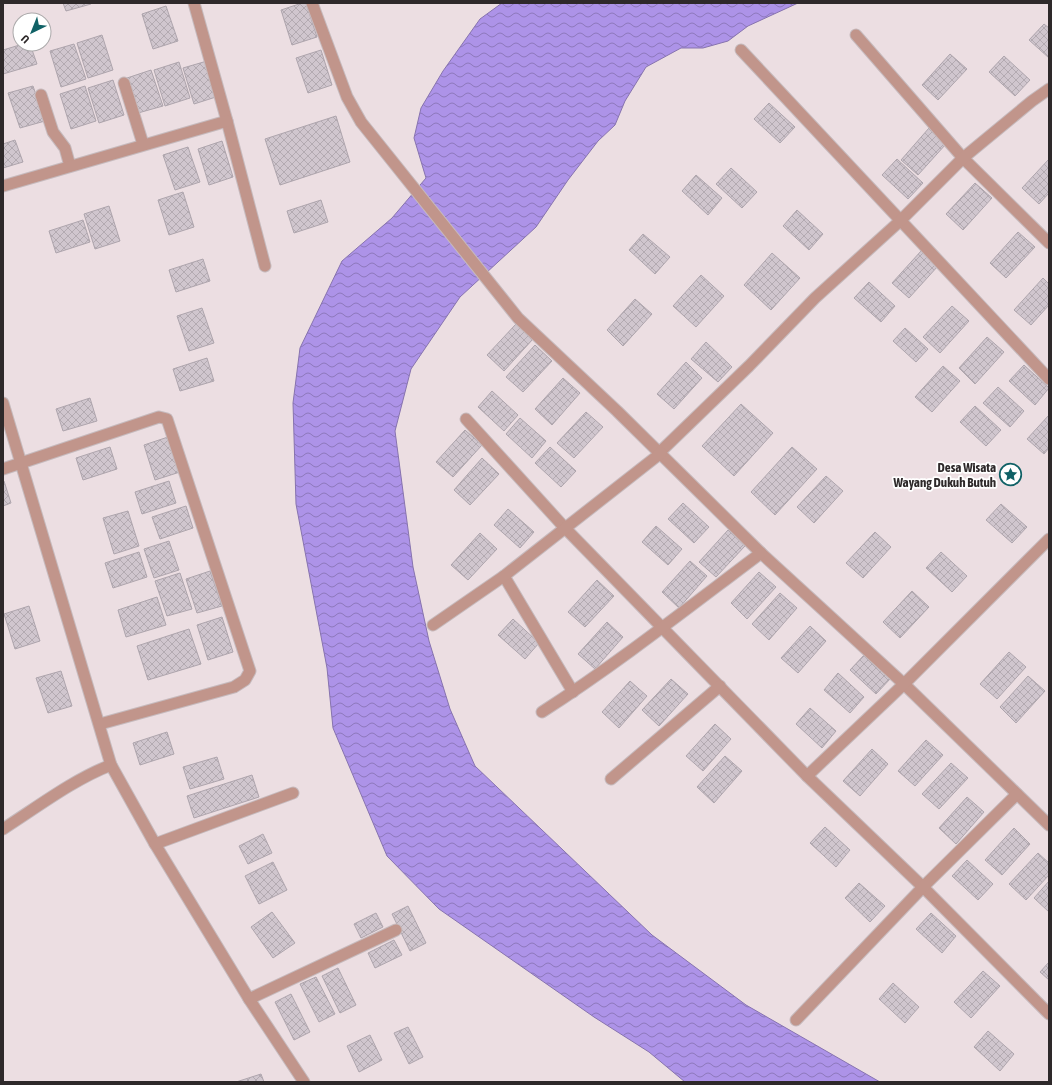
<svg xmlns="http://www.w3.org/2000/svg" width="1052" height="1085" viewBox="0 0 1052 1085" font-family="'Asap Condensed',sans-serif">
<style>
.water{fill:url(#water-waves);stroke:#8773af}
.building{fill:url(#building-cross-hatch);stroke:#aea5ad}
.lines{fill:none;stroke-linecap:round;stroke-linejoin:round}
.minor-casing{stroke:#c6babd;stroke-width:13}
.minor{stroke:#c1958b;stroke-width:11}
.labels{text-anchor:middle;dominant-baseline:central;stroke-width:3.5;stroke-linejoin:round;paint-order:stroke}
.poi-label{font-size:13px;font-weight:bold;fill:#2e292a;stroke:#fff;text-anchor:end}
</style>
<defs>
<pattern id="water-waves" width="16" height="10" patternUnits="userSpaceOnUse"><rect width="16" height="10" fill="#ad93e8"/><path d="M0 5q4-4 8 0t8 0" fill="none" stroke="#8d78bc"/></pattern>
<pattern id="building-cross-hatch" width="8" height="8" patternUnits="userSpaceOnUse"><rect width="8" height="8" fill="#d0c6ce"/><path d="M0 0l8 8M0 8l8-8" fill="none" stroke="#b3aab1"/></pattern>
</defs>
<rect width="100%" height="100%" fill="#ecdee2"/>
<path class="water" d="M502 3H798L748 26 728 41 703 48H681L646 67 625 101 615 125 598 141 568 180 536 227 460 297 411 369 395 431 413 567 429 641 450 709 475 766 652 935 746 1005 880 1082H685L649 1052 594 1017 439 909 387 856 333 728 327 668 296 504 293 403 300 348 342 261 392 218 426 178 414 138 421 108 443 71 480 19Z"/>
<g class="building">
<path d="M63 3H90L91 4 66 11Z"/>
<path d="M302 3H306L317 37 292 45 281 10Z"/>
<path d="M166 6 178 41 153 49 142 14Z"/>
<path d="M1044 24 1049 28V58L1029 40Z"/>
<path d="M102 35 113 70 88 78 77 43Z"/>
<path d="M23 44H30L37 64 3 74V50Z"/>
<path d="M74 44 86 79 61 87 50 51Z"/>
<path d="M321 50 332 85 308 93 296 58Z"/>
<path d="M950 54 967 69 938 100 922 85Z"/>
<path d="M1004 56 1030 80 1015 96 989 72Z"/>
<path d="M207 61 219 96 194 104 183 68Z"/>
<path d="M179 62 190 98 165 106 154 70Z"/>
<path d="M151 70 163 106 138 113 127 78Z"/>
<path d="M113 80 124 115 99 123 88 88Z"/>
<path d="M33 86 45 121 20 128 8 93Z"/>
<path d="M85 86 96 121 71 129 60 94Z"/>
<path d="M769 103 795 127 780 143 754 119Z"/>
<path d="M336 116 350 162 280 185 265 139Z"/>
<path d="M929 128 946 144 918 175 901 160Z"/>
<path d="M15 140 23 162 3 168V144Z"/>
<path d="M222 141 233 177 209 185 198 149Z"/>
<path d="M188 147 200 182 175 190 163 155Z"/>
<path d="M897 159 923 183 908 199 882 175Z"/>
<path d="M1049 159V193L1039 204 1022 188Z"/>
<path d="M731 168 757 192 742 208 716 184Z"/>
<path d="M696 175 722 198 708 215 682 191Z"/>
<path d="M975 183 992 198 963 230 946 214Z"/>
<path d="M183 192 194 227 169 235 158 200Z"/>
<path d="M321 200 328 222 294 233 287 211Z"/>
<path d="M109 206 120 241 95 249 84 214Z"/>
<path d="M797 210 823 234 809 250 783 226Z"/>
<path d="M83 220 90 242 56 253 49 231Z"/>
<path d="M1018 232 1035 247 1006 278 990 263Z"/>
<path d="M643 234 670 257 655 274 629 250Z"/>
<path d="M921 251 938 266 909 298 892 283Z"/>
<path d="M772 253 800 278 771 310 744 285Z"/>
<path d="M203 259 210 281 176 292 169 270Z"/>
<path d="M701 275 724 296 696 327 673 306Z"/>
<path d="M1043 278 1049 284V305L1031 325 1014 310Z"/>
<path d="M869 282 895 306 881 322 854 298Z"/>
<path d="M635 299 652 314 623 346 607 330Z"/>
<path d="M952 306 969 321 940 353 923 337Z"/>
<path d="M202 308 214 343 189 351 177 316Z"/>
<path d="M516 324 533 339 504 371 487 355Z"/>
<path d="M905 328 928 349 916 362 893 341Z"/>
<path d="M987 337 1004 352 975 384 959 368Z"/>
<path d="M706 342 732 367 718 382 691 359Z"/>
<path d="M535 345 552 361 523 392 506 377Z"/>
<path d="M207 358 214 381 180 391 173 369Z"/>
<path d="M686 362 702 378 674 409 657 394Z"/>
<path d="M1024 365 1049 388 1035 405 1009 381Z"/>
<path d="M943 366 960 381 932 412 915 397Z"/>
<path d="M563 378 580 393 552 425 535 409Z"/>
<path d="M998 387 1024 411 1010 427 983 403Z"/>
<path d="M492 391 518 415 504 431 478 407Z"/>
<path d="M90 398 97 421 63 431 56 409Z"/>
<path d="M741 404 773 433 734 476 702 446Z"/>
<path d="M975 406 1001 430 986 446 960 422Z"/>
<path d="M586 412 603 427 574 458 557 443Z"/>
<path d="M1049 415V448L1044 454 1027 439Z"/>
<path d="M520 418 546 441 532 458 506 434Z"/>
<path d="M465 430 482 445 453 477 436 462Z"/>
<path d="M168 437 180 472 155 480 144 445Z"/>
<path d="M110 447 117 469 83 480 76 458Z"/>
<path d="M550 447 576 471 561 487 535 463Z"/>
<path d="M792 447 817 469 775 515 751 492Z"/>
<path d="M482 458 499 474 470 505 454 490Z"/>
<path d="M826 476 843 491 814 523 797 507Z"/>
<path d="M4 481 11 503 3 506V482Z"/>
<path d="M169 481 176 503 142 514 135 492Z"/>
<path d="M683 503 709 527 694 543 668 519Z"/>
<path d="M1001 504 1027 527 1012 543 986 520Z"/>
<path d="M186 506 193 528 160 539 152 517Z"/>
<path d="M508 509 534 532 520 548 494 525Z"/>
<path d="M128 511 139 546 114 554 103 518Z"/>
<path d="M656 526 682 549 668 565 642 542Z"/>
<path d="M728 530 745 546 716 577 699 562Z"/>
<path d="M875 532 891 547 863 578 846 563Z"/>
<path d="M480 533 497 549 468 580 451 565Z"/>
<path d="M169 541 179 570 154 578 144 549Z"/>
<path d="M139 552 147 577 113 588 105 563Z"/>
<path d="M941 552 967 576 952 592 926 568Z"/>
<path d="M690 561 707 576 679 608 662 592Z"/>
<path d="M210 571 222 606 197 613 186 579Z"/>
<path d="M759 572 776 587 747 619 731 603Z"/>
<path d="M180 573 192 609 167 616 155 581Z"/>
<path d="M597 580 614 596 585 627 568 612Z"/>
<path d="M912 591 929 607 900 638 883 622Z"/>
<path d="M780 593 797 608 769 640 752 624Z"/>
<path d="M157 597 166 625 126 637 118 610Z"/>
<path d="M29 606 40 641 15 649 4 614Z"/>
<path d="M222 617 233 652 208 660 197 625Z"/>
<path d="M513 619 539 643 525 659 498 635Z"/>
<path d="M607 622 623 637 595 669 578 654Z"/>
<path d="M810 626 826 641 798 673 781 658Z"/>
<path d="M189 629 201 664 148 680 137 646Z"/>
<path d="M1009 652 1026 667 997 699 980 684Z"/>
<path d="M865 654 891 678 876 694 850 670Z"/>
<path d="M61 671 72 706 48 713 36 678Z"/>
<path d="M838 673 864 697 850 713 824 690Z"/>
<path d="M1028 676 1045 691 1016 723 1000 707Z"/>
<path d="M671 679 688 694 659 726 642 710Z"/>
<path d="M630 681 647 696 619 728 602 712Z"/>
<path d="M810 708 836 731 822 748 796 724Z"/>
<path d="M715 724 731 739 703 771 686 756Z"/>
<path d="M167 732 174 754 140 765 133 743Z"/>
<path d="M926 740 943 755 915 786 898 771Z"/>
<path d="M872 749 888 764 860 796 843 781Z"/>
<path d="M725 756 742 771 714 803 697 787Z"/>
<path d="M217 757 224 779 190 789 183 767Z"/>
<path d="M951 763 968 778 939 809 922 794Z"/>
<path d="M252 775 259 797 194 818 187 796Z"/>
<path d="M967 797 984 812 956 844 939 828Z"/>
<path d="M825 827 850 850 836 867 810 843Z"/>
<path d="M1014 828 1030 844 1002 875 985 860Z"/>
<path d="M263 834 272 853 248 864 239 846Z"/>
<path d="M1038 853 1049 863V875L1026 900 1009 884Z"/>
<path d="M967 860 993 884 978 900 952 876Z"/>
<path d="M273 862 287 890 259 904 245 876Z"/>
<path d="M1049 881V912L1034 898Z"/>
<path d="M859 883 885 906 870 922 845 898Z"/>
<path d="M408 906 426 943 410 951 392 914Z"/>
<path d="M272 912 295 943 273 958 251 927Z"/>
<path d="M376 913 383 927 361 938 354 924Z"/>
<path d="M931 913 956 936 942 953 916 929Z"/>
<path d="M394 940 402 955 375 968 368 953Z"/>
<path d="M1049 962V980L1040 972Z"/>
<path d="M338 968 356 1005 340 1013 322 976Z"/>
<path d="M983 971 1000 986 971 1018 954 1002Z"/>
<path d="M316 977 335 1014 319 1022 300 984Z"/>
<path d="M893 983 919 1007 905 1023 879 999Z"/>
<path d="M291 994 310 1032 294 1040 275 1002Z"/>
<path d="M408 1027 423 1057 409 1064 394 1033Z"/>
<path d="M988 1031 1014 1054 1000 1071 974 1047Z"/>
<path d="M370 1035 382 1060 359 1072 347 1046Z"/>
<path d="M261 1074 264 1082H236Z"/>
</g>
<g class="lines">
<defs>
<g id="minor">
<path d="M194 3 227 121 265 266"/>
<path d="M312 3 347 97 361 122 518 318 617 411 761 553 904 684 1049 825"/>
<path d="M856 35 963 158 1049 243"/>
<path d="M741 50 1049 379"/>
<path d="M124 83 143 144"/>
<path d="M41 95 53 132 65 148 70 166"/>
<path d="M3 186 227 121"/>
<path d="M3 403 111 765 155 844 249 999 304 1082"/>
<path d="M466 419 564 527 807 776 923 887 1049 1014"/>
<path d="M660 452 749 366 815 298 900 221 963 158 1032 101 1049 89"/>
<path d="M3 469 159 417 167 419 250 671 245 680 234 687 100 724"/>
<path d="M504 576 573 692"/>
<path d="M433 625 504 576 661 453"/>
<path d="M542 712C618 663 689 607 761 553"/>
<path d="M807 776 904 684 1049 539"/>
<path d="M611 779 720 686"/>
<path d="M3 829C36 808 74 779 111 765"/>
<path d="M155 844 293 793"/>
<path d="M249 999 396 930"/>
<path d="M796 1020 923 887 1017 794"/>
</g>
</defs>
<use href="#minor" class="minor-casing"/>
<use href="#minor" class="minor"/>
</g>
<defs>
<symbol id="sight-ring" viewBox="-11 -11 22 22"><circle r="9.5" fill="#fff" stroke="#106166" stroke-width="1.5"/><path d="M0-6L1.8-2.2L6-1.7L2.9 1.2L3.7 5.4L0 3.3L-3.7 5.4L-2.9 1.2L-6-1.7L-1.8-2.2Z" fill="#106166"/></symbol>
</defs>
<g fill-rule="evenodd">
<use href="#sight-ring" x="998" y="462" width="25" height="25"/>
</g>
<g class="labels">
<g class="poi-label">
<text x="996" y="467">Desa Wisata<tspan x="996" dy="15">Wayang Dukuh Butuh</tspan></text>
</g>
</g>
<rect width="1052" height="1085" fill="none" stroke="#2e292a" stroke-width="8"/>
<g transform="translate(32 32) rotate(223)"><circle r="19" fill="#ffffff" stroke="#aba9aa"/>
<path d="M0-3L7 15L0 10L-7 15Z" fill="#106166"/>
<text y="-6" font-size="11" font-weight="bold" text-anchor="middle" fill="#2e292a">U</text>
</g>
</svg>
